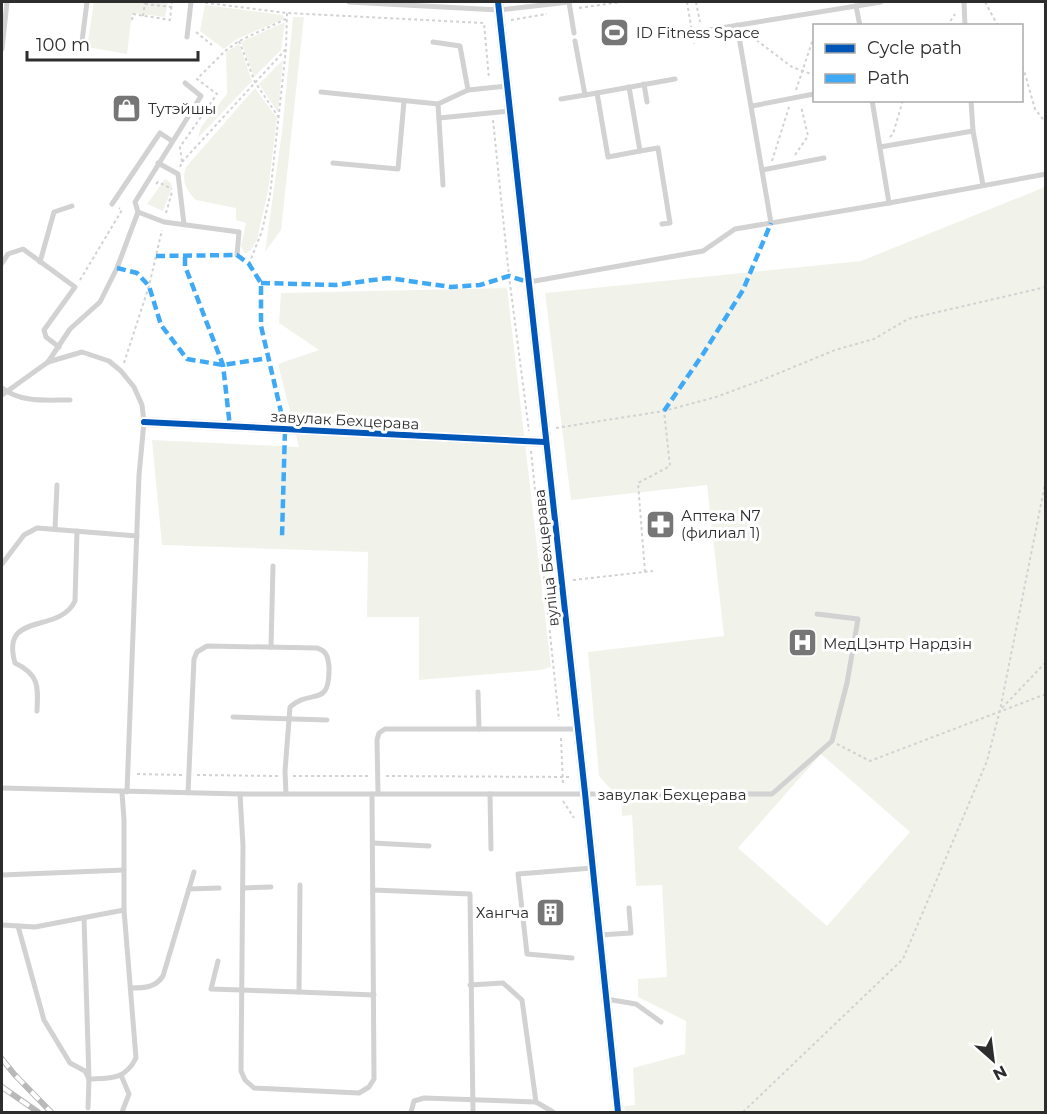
<svg xmlns="http://www.w3.org/2000/svg" width="1047" height="1114" viewBox="0 0 1047 1114" font-family="Montserrat,sans-serif">
<style>
.green{fill:#f1f3eb;fill-rule:evenodd}
.lines{fill:none;stroke-linecap:round;stroke-linejoin:round}
.path{stroke:#d2d2d2;stroke-width:2;stroke-dasharray:3 3;stroke-linecap:butt}
.lane{stroke:#d2d2d2;stroke-width:5}
.street{stroke:#d2d2d2;stroke-width:10}
.rail-casing{stroke:#b9b9b9;stroke-width:6}
.rail{stroke:#fff;stroke-width:4;stroke-dasharray:11;stroke-linecap:butt}
.quiet{stroke:#3fa9f5;stroke-width:4.5;stroke-dasharray:9 4.5;stroke-linecap:butt}
.cycleway-casing{stroke:#fff;stroke-width:10}
.cycleway{stroke:#0057b8;stroke-width:6}
.labels{text-anchor:middle;dominant-baseline:central;stroke-width:6;stroke-linejoin:round;paint-order:stroke}
.poi-label{font-size:15px;fill:#2d2d2d;stroke:#fff;text-anchor:start}
.street-label{font-size:15px;fill:#2d2d2d;stroke:#fff}
</style>
<rect width="100%" height="100%" fill="#fff"/>
<g class="green">
<path d="M94 2H168L165 17 132 13 127 54 87 47Z"/>
<path d="M205 5 283 15 284 19 237 39 224 49 200 31Z"/>
<path d="M293 17H304L281 230 265 252 282 132Z"/>
<path d="M285 22 281 50 254 77 241 42Z"/>
<path d="M239 44 252 81 198 138 201 127 227 94 226 52Z"/>
<path d="M283 60 278 113 259 84Z"/>
<path d="M255 88 277 118 268 191 257 240 252 249 245 254 241 246 246 223 236 220V208L196 200C186 191 181 180 186 167Z"/>
<path d="M165 179 171 183 172 188 163 211 147 204Z"/>
<path d="M1045 187V1112H625L624 1106 635 1105 633 1068 685 1054 686 1021 638 997V979L667 977 662 885 636 886 632 815 622 816 621 801 599 776 588 652 724 636 707 485 571 500 545 293 861 261ZM821 754 910 832 827 926 738 848Z"/>
<path d="M507 288 551 667 541 670 419 680V617H367L368 552 162 545 152 440 299 447 278 364 319 350 279 323 281 293Z"/>
</g>
<g class="lines">
<g class="path">
<path d="M199 2 287 13 484 23 489 79"/>
<path d="M687 2 694 44"/>
<path d="M696 2 700 22"/>
<path d="M985 2 998 26"/>
<path d="M145 4 172 7"/>
<path d="M579 8 621 2"/>
<path d="M143 16 145 2"/>
<path d="M132 20 133 14 170 20 172 2"/>
<path d="M511 20 547 14"/>
<path d="M947 26 955 14"/>
<path d="M196 32 212 45"/>
<path d="M747 33 792 67 814 75"/>
<path d="M239 41 255 82 279 118"/>
<path d="M1022 67 1025 74 1035 109 1046 123"/>
<path d="M796 90 814 36"/>
<path d="M493 120 509 276 529 431"/>
<path d="M890 137 893 134 903 100"/>
<path d="M795 155 808 136 801 106"/>
<path d="M772 161 789 107"/>
<path d="M182 162 286 49"/>
<path d="M180 167 182 162 180 147 217 94 197 79 225 51 239 41 286 19"/>
<path d="M156 184 158 182 172 189"/>
<path d="M166 213 172 192"/>
<path d="M249 264 262 231 270 195 286 49 287 13"/>
<path d="M80 280 122 210 119 208"/>
<path d="M124 363 149 286 162 230"/>
<path d="M556 428 664 411 716 397 762 380 835 350 874 339 908 319 1046 287"/>
<path d="M531 451 559 720"/>
<path d="M645 572 638 483 670 466 664 411"/>
<path d="M573 580 653 571"/>
<path d="M1002 708 1046 662"/>
<path d="M561 738 563 786"/>
<path d="M837 744 870 761 1046 694"/>
<path d="M137 774 182 775"/>
<path d="M197 775 278 776"/>
<path d="M293 776H371"/>
<path d="M386 776 572 777"/>
<path d="M563 801 574 818"/>
<path d="M743 1112 903 959 987 761 1000 710 1046 479"/>
</g>
<g class="lane">
<path d="M349 2 499 10 569 2"/>
<path d="M569 2 574 33"/>
<path d="M964 2 965 26"/>
<path d="M856 6 860 26"/>
<path d="M737 25 771 223"/>
<path d="M702 31 881 2"/>
<path d="M187 37 191 2"/>
<path d="M82 41 87 2"/>
<path d="M575 41 585 95 597 93 608 157 640 151"/>
<path d="M433 42 460 46 468 90"/>
<path d="M2 49 7 2"/>
<path d="M644 84 647 102"/>
<path d="M629 87 640 151 658 148 670 223 662 224"/>
<path d="M321 92 438 104"/>
<path d="M597 93 675 79"/>
<path d="M561 99 585 95"/>
<path d="M872 100 889 203"/>
<path d="M971 100 973 131 983 185"/>
<path d="M752 106 814 94"/>
<path d="M439 118 510 111"/>
<path d="M880 147 973 131"/>
<path d="M158 163 178 174 184 224"/>
<path d="M333 163 398 169 404 101"/>
<path d="M762 170 824 158"/>
<path d="M443 185 438 104 468 90 507 86"/>
<path d="M112 204 160 133 172 141"/>
<path d="M138 212 135 202 201 96 185 83"/>
<path d="M40 262 54 212 72 206"/>
<path d="M2 263 8 254 23 249 75 287 44 330 46 337 59 347"/>
<path d="M529 282 703 251 735 229 889 203 1046 174"/>
<path d="M48 362 70 329 100 302 117 268 138 212 164 222 239 232 237 255"/>
<path d="M2 388C21 403 47 400 70 400"/>
<path d="M2 395 48 362 82 352 109 361 121 371 134 387 142 405 144 422 139 475 127 792"/>
<path d="M55 529 57 485"/>
<path d="M2 564 24 535 37 528 137 536"/>
<path d="M271 647 273 566"/>
<path d="M478 692 479 729"/>
<path d="M37 711C38 687 40 675 15 663 0 610 59 635 75 601L77 531"/>
<path d="M233 717 327 720"/>
<path d="M2 788 240 794H772L832 741 847 683 858 619 817 614"/>
<path d="M188 793 194 659 197 652 207 646 317 648C327 651 328 657 329 667 330 709 311 688 290 707L285 771 286 794"/>
<path d="M240 794 243 846 241 1071 245 1080 254 1088 359 1093 369 1087 374 1079 372 794"/>
<path d="M378 794 377 740 379 733 385 729H577"/>
<path d="M490 794 491 849"/>
<path d="M373 843 429 846"/>
<path d="M2 875 124 870"/>
<path d="M243 888 271 887"/>
<path d="M189 889 219 888"/>
<path d="M373 890 470 894 473 1112"/>
<path d="M84 918 89 1079 88 1108"/>
<path d="M2 925 35 927 124 910V820L122 792"/>
<path d="M18 926 44 1020 70 1063 85 1071 89 1079C111 1078 125 1080 136 1058L124 910"/>
<path d="M599 935 631 933 629 908"/>
<path d="M572 958 527 954 518 874 592 868"/>
<path d="M218 961 211 989 299 992 300 885"/>
<path d="M470 985 503 983 522 1000 536 1102 553 1112"/>
<path d="M131 988C144 988 155 988 163 976L194 872"/>
<path d="M299 992 374 995"/>
<path d="M606 999 636 1004 661 1022"/>
<path d="M121 1075 129 1094 122 1112"/>
<path d="M411 1112 414 1101 424 1098 536 1102"/>
</g>
<g class="street">
<path d="M498 2 585 793 618 1112"/>
<path d="M144 422 545 442"/>
</g>
<defs>
<g id="rail">
<path d="M2 1059 14 1074 51 1112"/>
<path d="M2 1087 38 1112"/>
</g>
</defs>
<use href="#rail" class="rail-casing"/>
<use href="#rail" class="rail"/>
<g class="quiet">
<path d="M156 256 237 255 249 264 261 283V326L285 429 282 537"/>
<path d="M185 257V266L223 365 230 427"/>
<path d="M117 268 137 273 149 286 161 325 187 359 223 365 268 358"/>
<path d="M261 283 336 285 388 278 451 287 480 285 509 276 528 282"/>
<path d="M664 411 703 354 743 290 771 223"/>
</g>
<defs>
<g id="cycleway">
<path d="M498 2 585 793 618 1112"/>
<path d="M144 422 545 442"/>
</g>
</defs>
<use href="#cycleway" class="cycleway-casing"/>
<use href="#cycleway" class="cycleway"/>
</g>
<defs>
<symbol id="stadium-square" viewBox="-11 -11 22 22"><rect x="-9" y="-9" width="18" height="18" rx="4" fill="#767676" stroke="#fff"/><path d="M0-5a6.5 5 0 1 0 0 10a6.5 5 0 1 0 0-10ZM-3.5-1.8h7v3.6h-7Z" fill="#fff"/></symbol>
<symbol id="shop-square" viewBox="-11 -11 22 22"><rect x="-9" y="-9" width="18" height="18" rx="4" fill="#767676" stroke="#fff"/><path d="M-5-2.5h2.3a2.7 3.5 0 0 1 5.4 0H5L5.5 6h-11ZM-1.5-2.5h3a1.5 2.3 0 0 0-3 0Z" fill="#fff"/></symbol>
<symbol id="pharmacy-square" viewBox="-11 -11 22 22"><rect x="-9" y="-9" width="18" height="18" rx="4" fill="#767676" stroke="#fff"/><path d="M-2-6h4v4h4v4h-4v4h-4v-4h-4v-4h4Z" fill="#fff"/></symbol>
<symbol id="hospital-square" viewBox="-11 -11 22 22"><rect x="-9" y="-9" width="18" height="18" rx="4" fill="#767676" stroke="#fff"/><path d="M-5-5h3v3.5h4V-5h3V5h-3V1.5h-4V5h-3Z" fill="#fff"/></symbol>
<symbol id="building-square" viewBox="-11 -11 22 22"><rect x="-9" y="-9" width="18" height="18" rx="4" fill="#767676" stroke="#fff"/><path d="M-4-6H4V6H1V3H-1V6H-4ZM-2.5-4.3h1.7v1.8h-1.7ZM.8-4.3h1.7v1.8H.8ZM-2.5-1h1.7V.8h-1.7ZM.8-1h1.7V.8H.8Z" fill="#fff"/></symbol>
</defs>
<g fill-rule="evenodd">
<use href="#stadium-square" x="598" y="16" width="33" height="33"/>
<use href="#shop-square" x="110" y="92" width="33" height="33"/>
<use href="#pharmacy-square" x="644" y="508" width="33" height="33"/>
<use href="#hospital-square" x="786" y="626" width="33" height="33"/>
<use href="#building-square" x="534" y="896" width="33" height="33"/>
</g>
<g class="labels">
<g class="poi-label">
<text x="636" y="32">ID Fitness Space</text>
<text x="148" y="108">Тутэйшы</text>
<text x="681" y="515">Аптека N7<tspan x="681" dy="17">(филиал 1)</tspan></text>
<text x="823" y="643">МедЦэнтр Нардзін</text>
<text x="529" y="912" text-anchor="end">Хангча</text>
</g>
<g class="street-label">
<text transform="translate(345 420) rotate(3)">завулак Бехцерава</text>
<text transform="translate(546 558) rotate(-96)">вуліца Бехцерава</text>
<text x="672" y="794">завулак Бехцерава</text>
</g>
</g>
<rect width="1047" height="1114" fill="none" stroke="#2d2d2d" stroke-width="6"/>
<rect x="813" y="24" width="210" height="78" fill="#ffffff" stroke="#ababab" stroke-width="1.5"/>
<rect x="825" y="44" width="30" height="9" fill="#0057b8" stroke="#ababab" stroke-width="1.5"/>
<text x="867" y="54" font-size="18" fill="#2d2d2d">Cycle path</text>
<rect x="825" y="74" width="30" height="9" fill="#3fa9f5" stroke="#ababab" stroke-width="1.5"/>
<text x="867" y="84" font-size="18" fill="#2d2d2d">Path</text>
<g transform="translate(993 1060) rotate(152)" stroke="#ffffff" stroke-width="4.5" paint-order="stroke">
<path d="M0-4.5L10 22L0 15L-10 22Z" fill="#2d2d2d"/>
<text y="-9" font-size="16" font-weight="bold" text-anchor="middle" fill="#2d2d2d">N</text>
</g>
<path d="M27 51v9h171v-9" fill="none" stroke="#2d2d2d" stroke-width="3"/>
<text x="36" y="51" font-size="18" fill="#2d2d2d" stroke="#ffffff" stroke-width="4.5" paint-order="stroke">100 m</text>
</svg>
